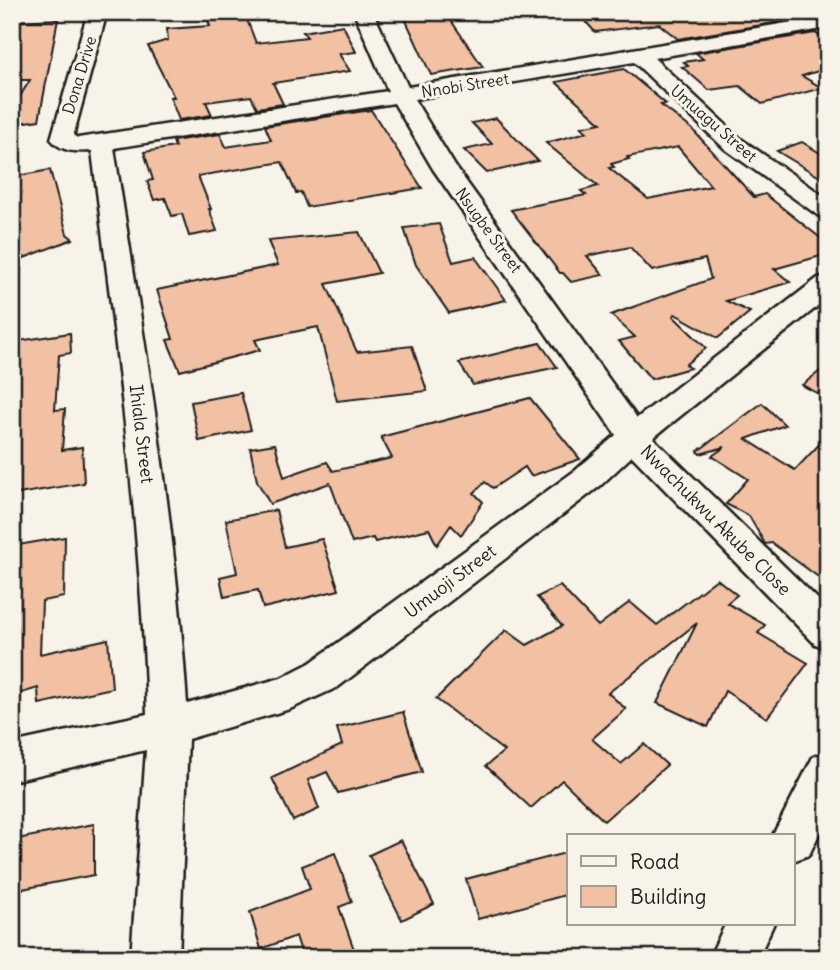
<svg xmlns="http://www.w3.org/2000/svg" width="840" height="970" viewBox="0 0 840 970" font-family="Delius,sans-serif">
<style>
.building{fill:#f2c0a3;stroke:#1c1c1c;stroke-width:2;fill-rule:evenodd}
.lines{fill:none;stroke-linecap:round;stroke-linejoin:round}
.minor-casing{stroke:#1c1c1c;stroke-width:5}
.minor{fill:#f7f3e8;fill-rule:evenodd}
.labels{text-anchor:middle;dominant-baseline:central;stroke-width:6;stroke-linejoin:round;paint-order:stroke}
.far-street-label{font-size:16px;fill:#1c1c1c;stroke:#f7f3e8}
.street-label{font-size:18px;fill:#1c1c1c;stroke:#f7f3e8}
</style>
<rect width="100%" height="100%" fill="#f7f3e8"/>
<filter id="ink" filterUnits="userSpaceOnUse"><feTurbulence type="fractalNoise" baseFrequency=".0143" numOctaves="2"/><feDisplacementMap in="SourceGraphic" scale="14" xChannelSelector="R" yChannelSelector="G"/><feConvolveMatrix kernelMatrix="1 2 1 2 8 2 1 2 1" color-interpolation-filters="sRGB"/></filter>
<g filter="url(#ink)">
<g class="building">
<path d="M205 12H244L256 43 307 37 303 32 343 25 356 52 339 54 350 71 273 83 283 104 257 108 251 96 206 102 212 115 179 120 170 97H174L148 46 168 40 167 29 210 26Z"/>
<path d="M402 12H445L483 67 431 75Z"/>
<path d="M577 12H778L791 20 678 39 659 24 595 32Z"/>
<path d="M58 19 39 120 12 124V109L30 80H12V21Z"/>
<path d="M815 33 828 40V68L802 76 822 88 762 104 740 86 709 90 682 67 688 66 684 62 703 59 696 53Z"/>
<path d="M624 69 666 104 661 105 692 129 754 197 765 194 828 244V254L774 269 790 282 726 301 750 312 718 338 675 314 673 316 706 348 686 364 690 368 651 379 619 341 635 337 611 315 711 279 705 259 652 271 630 247 587 256 603 275 571 282 563 273H560L511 210 586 195 581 191 598 186 546 143 587 132 581 127 601 123 556 82ZM678 147 711 186 648 199 609 168 614 167 611 164 629 159 627 157Z"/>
<path d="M371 110 422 188 307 207 301 192 296 193 282 162 198 176 211 209H209L217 231 189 236 182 214 172 216 165 198 154 200 147 181 153 180 144 152 175 147 173 141 220 134 226 147 271 140 265 126Z"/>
<path d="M496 118 538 161 487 173 464 150 492 144 472 123Z"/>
<path d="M802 142 828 158V182L777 151Z"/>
<path d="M50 170 67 234 73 239 24 258 12 246V177Z"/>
<path d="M439 224 453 262 475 257 506 300 449 313 416 265 404 228Z"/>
<path d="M359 232 379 273 326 284 357 352 412 346 427 391 337 401 318 327 255 340 260 350 180 371 167 340 173 339 157 290 278 265 268 241Z"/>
<path d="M70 333 71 353 59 355 55 410 65 409 62 450 82 447 84 483 12 495V342Z"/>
<path d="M540 343 557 367 473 385 459 363Z"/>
<path d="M828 365V399L802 385Z"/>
<path d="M241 393 251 430 199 441 191 402Z"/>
<path d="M530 398 580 459 531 476 525 467 493 488 485 482 474 493 483 502 461 535 451 525 437 545 429 529 375 542 373 538 352 543 330 483 270 504 257 481 250 448 275 444 284 477 327 462 333 471 392 458 381 437Z"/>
<path d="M762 403 785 425 746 439 795 470 828 435V584L772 543 765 544 749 516 726 504 748 479 712 456 725 447 700 454 698 451Z"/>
<path d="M276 510 285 547 322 539 339 590 263 608 258 590 224 597 220 577 237 573 226 520Z"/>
<path d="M65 537 64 597 42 601 40 654 108 639 112 688 39 704 38 688 12 696V546Z"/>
<path d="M717 579 737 595 727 603 765 625 758 633 808 663 767 718 725 691 708 727 657 703 697 623 608 693 626 709 592 739 621 764 644 744 667 765 604 821 562 780 531 808 486 766 504 751 436 699 506 630 527 645 562 626 537 597 560 586 598 626 630 602 657 625Z"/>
<path d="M403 712 422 772 338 793 327 772 308 780 319 809 293 821 272 778 342 745 337 728Z"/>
<path d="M94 824V875L12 891V840Z"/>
<path d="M401 840 434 904 402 920 369 855Z"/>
<path d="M569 852V894L478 919 466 879Z"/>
<path d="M335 853 352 902 339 907 357 958H303L296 936 261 949 250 912 310 889 302 866Z"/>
</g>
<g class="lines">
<defs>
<g id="minor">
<path d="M88 12H107L74 133V136L78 138 388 91 354 12H373L408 87 828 16V28L654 58 741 139 828 199V218L819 216 725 149 634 62 414 99 455 166 637 418 818 278 828 276V298L653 438 828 609V648L815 644 632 456 600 486 338 687 290 709 188 739 179 958H131L146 750 12 781V743L147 714C141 525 115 338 92 151 76 152 61 152 51 139ZM394 103 433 169 616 435 576 470 310 663 281 678 187 704C175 517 143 333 114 148Z"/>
<path d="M828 751V815L809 855 793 861V835H773L813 757Z"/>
<path d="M726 923H774L758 958H709Z"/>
</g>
</defs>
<use href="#minor" class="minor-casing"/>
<use href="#minor" class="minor"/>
</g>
</g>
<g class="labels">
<g class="far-street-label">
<text transform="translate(79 75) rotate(-73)">Dona Drive</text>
<text transform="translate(465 85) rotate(-9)">Nnobi Street</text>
<text transform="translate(714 123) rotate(41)">Umuagu Street</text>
<text transform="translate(489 230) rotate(54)">Nsugbe Street</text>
</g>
<g class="street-label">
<text transform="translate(142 434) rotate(83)">Ihiala Street</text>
<text transform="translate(716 520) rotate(45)">Nwachukwu Akube Close</text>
<text transform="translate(450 581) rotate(-37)">Umuoji Street</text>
</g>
</g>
<rect width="840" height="970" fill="none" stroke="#f7f3e8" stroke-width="42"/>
<rect x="21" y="21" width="798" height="928" fill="none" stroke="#1c1c1c" stroke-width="2.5" filter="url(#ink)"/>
<rect x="567" y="834" width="228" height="91" fill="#f7f3e8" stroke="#9f9d96" stroke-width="2"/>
<rect x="581" y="856" width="35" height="10" fill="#f7f3e8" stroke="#9f9d96" stroke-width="2"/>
<text x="630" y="869" font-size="21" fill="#1c1c1c">Road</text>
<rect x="581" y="886" width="35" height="21" fill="#f2c0a3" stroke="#9f9d96" stroke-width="2"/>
<text x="630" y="904" font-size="21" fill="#1c1c1c">Building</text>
</svg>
